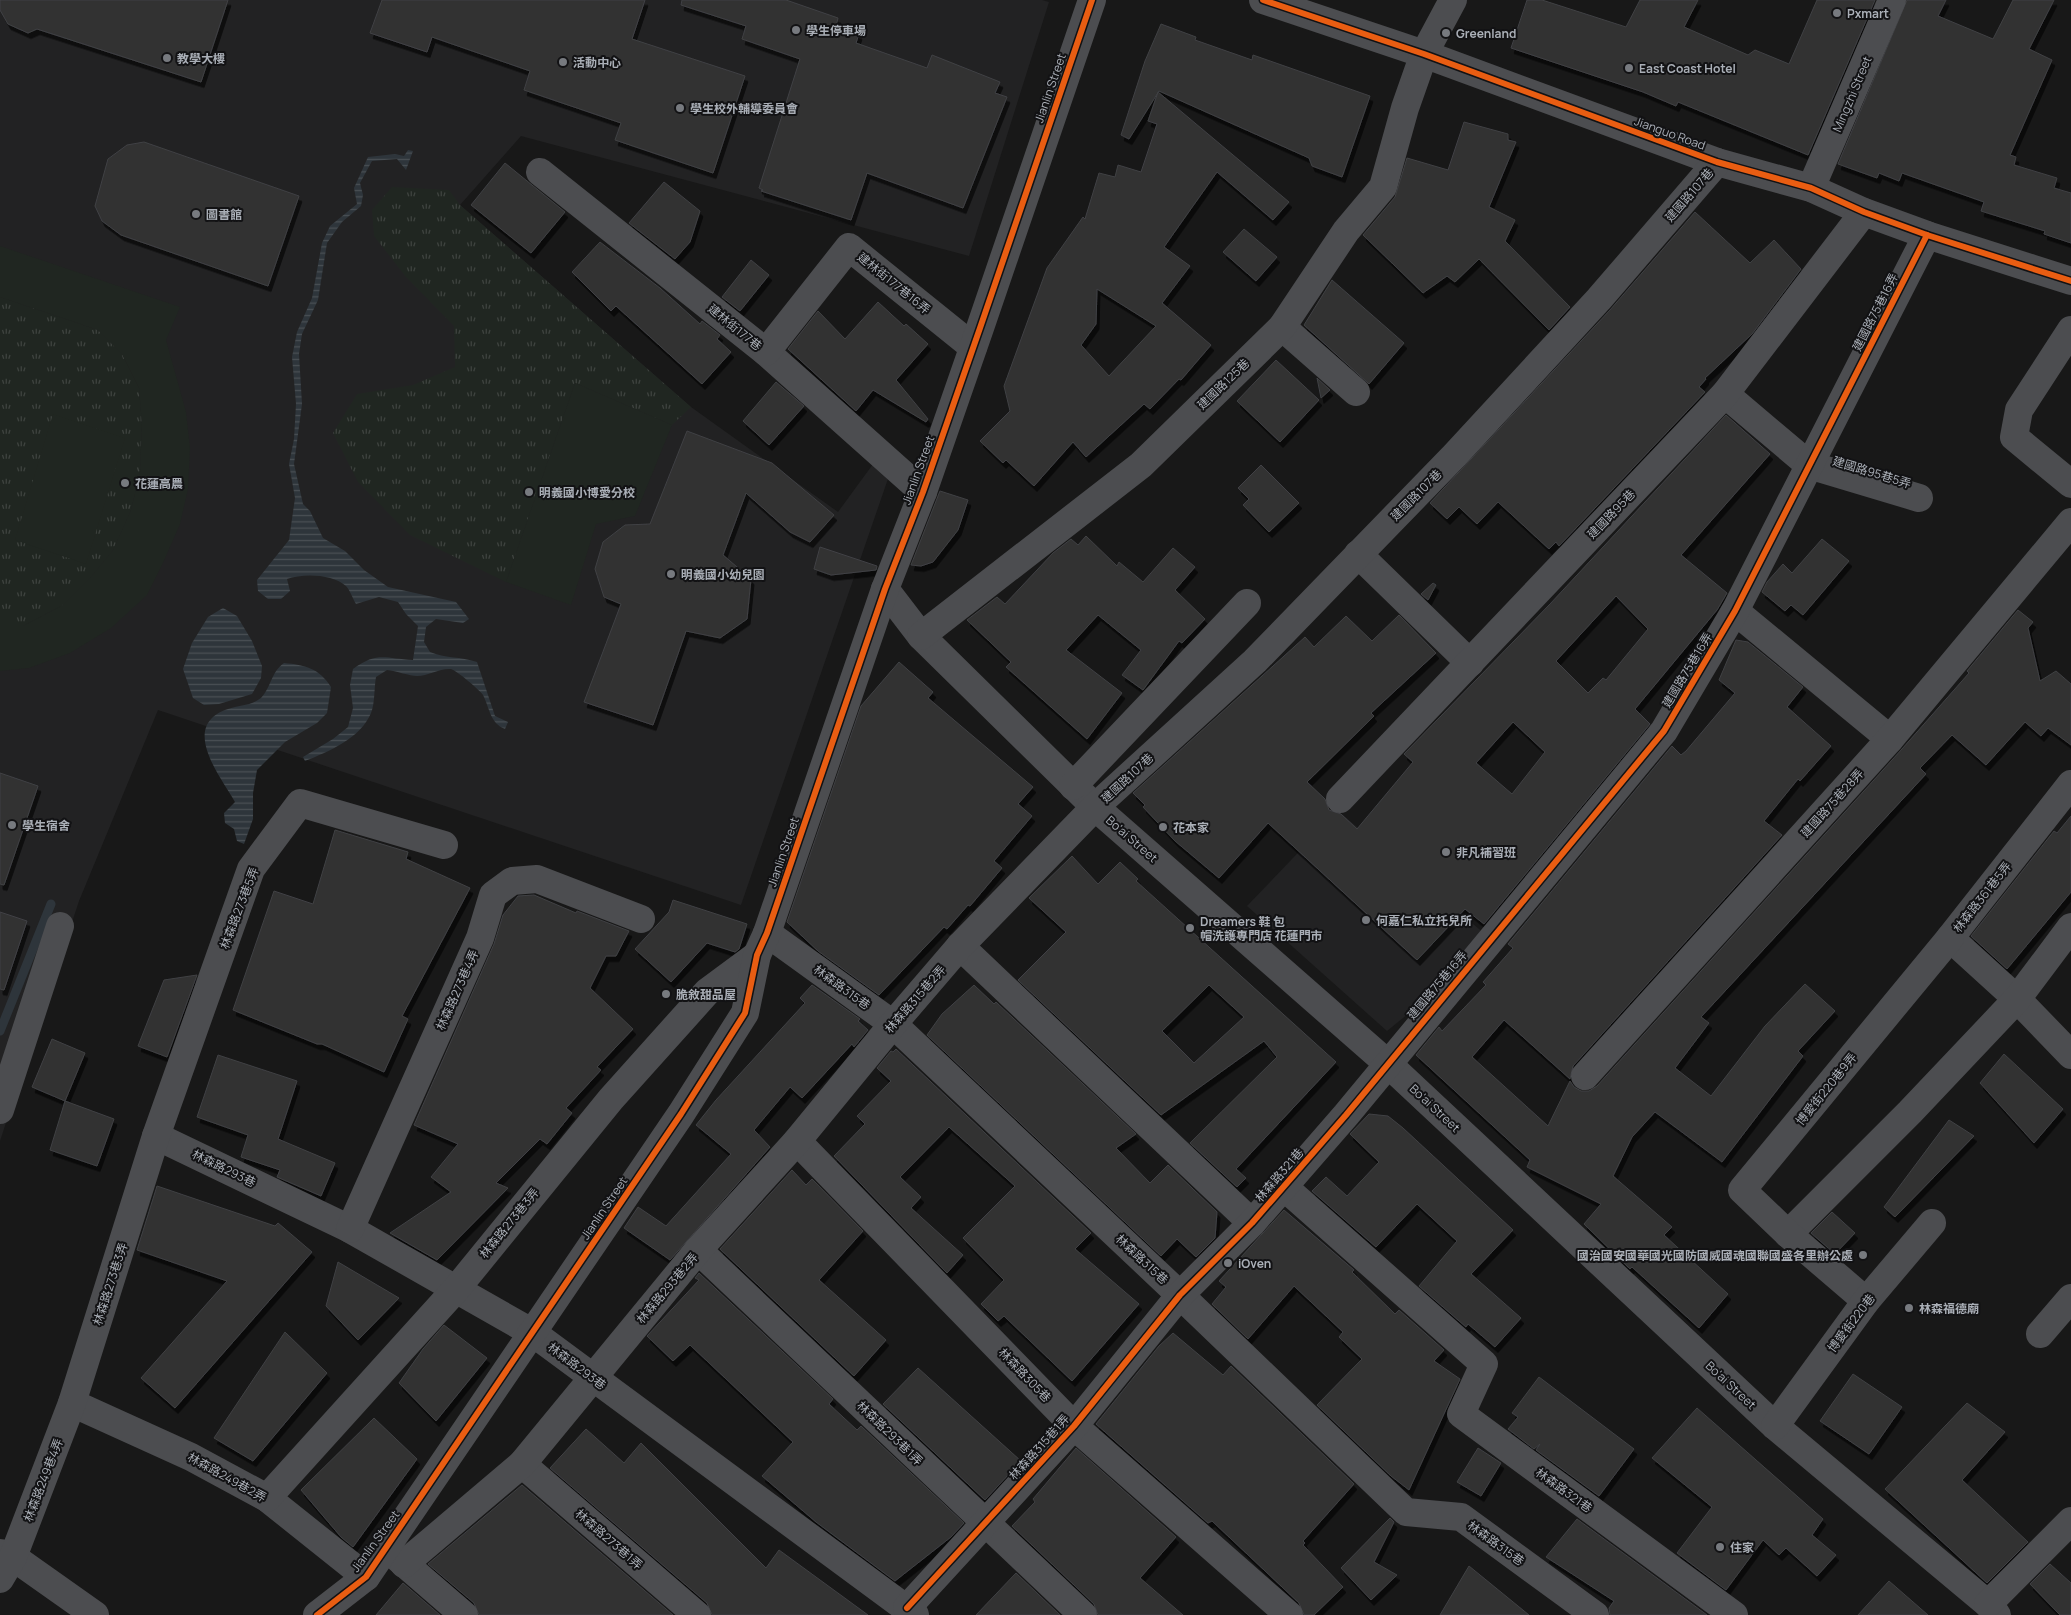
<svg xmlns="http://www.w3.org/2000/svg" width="2071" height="1615" viewBox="0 0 2071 1615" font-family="Manrope,'Noto Sans TC',sans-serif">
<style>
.built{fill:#222223}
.grass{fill:url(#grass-tufts)}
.pitch{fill:#202621}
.water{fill:url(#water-rules)}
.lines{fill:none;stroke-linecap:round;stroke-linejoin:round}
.stream{stroke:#2e353b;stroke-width:9}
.building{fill:#313132;stroke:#404144;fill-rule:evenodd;filter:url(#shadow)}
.minor{stroke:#4c4d50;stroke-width:28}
.cycleway-casing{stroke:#121214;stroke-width:9}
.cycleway{stroke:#e95d12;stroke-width:6}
.poi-dot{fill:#777a7f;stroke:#121214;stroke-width:2}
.labels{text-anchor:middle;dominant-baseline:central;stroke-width:4;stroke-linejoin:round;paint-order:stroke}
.poi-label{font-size:12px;font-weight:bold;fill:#aaafb7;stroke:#121214;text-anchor:start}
.street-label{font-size:12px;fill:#aaafb7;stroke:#121214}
</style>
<defs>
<pattern id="grass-tufts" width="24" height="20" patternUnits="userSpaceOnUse" patternTransform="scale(1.25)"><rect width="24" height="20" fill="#202621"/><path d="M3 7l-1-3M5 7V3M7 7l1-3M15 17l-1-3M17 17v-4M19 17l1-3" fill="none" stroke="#3e433f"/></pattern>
<pattern id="water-rules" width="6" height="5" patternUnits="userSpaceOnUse" patternTransform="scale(1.25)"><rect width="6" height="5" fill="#2e353b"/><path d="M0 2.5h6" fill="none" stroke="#4a5055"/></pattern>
<filter id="shadow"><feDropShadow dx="3" dy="5.5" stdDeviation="0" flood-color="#0009"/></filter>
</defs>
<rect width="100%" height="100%" fill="#181818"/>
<g class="built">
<path d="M0 0H1042L1049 2 969 256 521 136 460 205 691 407 838 512 876 460 890 473 741 905 158 710 79 901 0 1141Z"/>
<path d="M1338 811 1485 934 1414 1009 1387 1031 1247 906Z"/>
</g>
<g class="grass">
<path d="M392 187 449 190 460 205 691 407 672 425 575 383 506 582 410 535 358 482 333 433 357 394 413 385 455 367 454 326 406 277 374 236 372 210Z"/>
<path d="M0 297 98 330 122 354 139 388 142 425 140 472 131 510 113 550 90 578 63 605 23 626H0Z"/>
</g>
<g class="pitch">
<path d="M0 246 180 307 166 340 186 412 190 448 188 489 180 524 162 565 147 595 111 628 70 653 29 668 0 671V626H23L63 605 90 578 113 550 131 510 140 472 142 425 139 388 122 354 98 330 0 297Z"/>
<path d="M575 383 672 425 635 516 596 524 571 605 506 582Z"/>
<path d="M53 414 125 438 86 564 15 540Z"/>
</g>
<g class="water">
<path d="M408 150 413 151 406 170 397 159 372 161 360 183 363 195 361 206 342 222 327 243 318 300 302 334 299 354 302 404 294 464 303 504 310 511 323 538 345 551 364 570 388 587 456 602 469 619 463 623 436 619 426 627 424 642 430 652C448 659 459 656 477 662L495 716 508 722 505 729C490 723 490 709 483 695 481 691 456 670 451 669 440 668 428 676 417 676 410 676 396 671 387 670L376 677C374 688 375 703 371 713 361 738 328 752 305 761L303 757 333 739 348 727 353 708 350 685 353 669C378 651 385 659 413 660L418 626 406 614 398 602 379 597 356 604C353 599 350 590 346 586 333 574 303 573 287 579L290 591 281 599H268L258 591 257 580 289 540 295 498 289 464 294 439 296 404 292 357 297 332 312 298 322 243 330 226 357 204 354 188 368 157 395 154 404 156Z"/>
<path d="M223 608 237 616 252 641 262 666 261 678 252 694 219 704 204 705 193 698 183 669 192 643 208 617Z"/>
<path d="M284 663C305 665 319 668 331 687L327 713 317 723 285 742 257 770 253 793V819L244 844 237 841 234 829 225 823 224 813 235 802C220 776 179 725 228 709 239 705 251 706 261 698 271 688 271 672 284 663Z"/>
</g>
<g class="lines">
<path class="stream" d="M0 1031 51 904"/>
</g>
<g class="building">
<path d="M0 0H228L201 82 37 29 28 33 8 24 0 10Z"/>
<path d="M382 0H645L632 39 745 76 713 173 615 140 621 123 524 90 530 71 432 37 427 52 370 33Z"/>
<path d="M682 0H786L838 18 836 26 859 34 856 43 927 68 932 55 1000 82 995 93 1007 97 963 208 867 173 851 220 761 191 763 190 759 188 800 59 742 39 746 26 681 5Z"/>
<path d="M1527 0H1542L1626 27 1640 0H1698L1684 27 1748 55 1755 50 1789 64 1817 0H1875L1808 155 1678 102 1676 106 1643 92 1511 48Z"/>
<path d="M1907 0H1946L1938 16 1993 39 2013 0H2054L2029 49 2052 60 2010 155 2016 157 2014 165 2057 178 2054 188 2071 193V243L2044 234 2045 231 1981 211 1984 202 1902 173 1899 181 1879 173 1877 178 1838 164Z"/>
<path d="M1161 24 1196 37 1195 40 1252 60 1253 55 1370 96 1342 177 1312 166 1309 158 1159 91 1129 139 1121 135 1145 61Z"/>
<path d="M1158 92 1289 202 1273 220 1217 172 1164 247 1190 266 1162 303 1211 345 1181 380 1179 379 1150 409 1144 404 1086 457 1073 442 1034 486 1006 460 1003 463 980 441 1010 411 1004 386 1047 268 1083 217 1085 219 1099 173 1115 177 1118 165 1141 172 1157 124 1148 121ZM1097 289 1156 326 1109 376 1081 345 1096 324Z"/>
<path d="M1464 122 1508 134V140L1516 142 1489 207 1515 220 1505 241 1570 307 1549 330 1479 259 1455 282 1447 276 1423 293 1363 235 1395 197 1407 158 1448 170Z"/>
<path d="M144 142 299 196 268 286 121 235 102 221 95 206 108 159 127 145Z"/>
<path d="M505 163 565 212 531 253 471 205Z"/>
<path d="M664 182 700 211 690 242 675 259 629 223Z"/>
<path d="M1695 212 1750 263 1774 240 1801 269 1752 334 1705 378 1706 379 1699 387 1705 392 1559 546 1556 542 1549 549 1498 502 1477 524 1459 507 1447 519 1430 503 1610 310Z"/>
<path d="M1244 229 1277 257 1256 281 1223 252Z"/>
<path d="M600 242 660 288 700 324 702 321 720 335 717 339 731 352 702 384 616 306 611 311 572 272Z"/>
<path d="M751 260 769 275 740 311 722 297Z"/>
<path d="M1332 280 1404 343 1369 384 1304 325Z"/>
<path d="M878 302 904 326 906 324 928 344 896 380 928 419 926 422 873 390 856 411 788 349 818 311 845 339Z"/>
<path d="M1276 360 1319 400 1280 442 1237 401Z"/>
<path d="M1317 378 1330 390 1321 398Z"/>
<path d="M776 382 804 406 769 445 743 421Z"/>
<path d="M1726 415 1770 454 1681 555 1727 593 1717 610 1635 709 1650 724 1484 924 1465 909 1417 960 1268 823 1219 878 1175 841 1143 807 1145 805 1133 793 1305 637 1314 647 1346 616 1372 641 1399 615 1436 653 1371 713 1374 716 1307 782 1325 799 1329 810 1341 814 1357 829 1413 762 1404 754 1550 604ZM1616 596 1648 629 1606 680 1603 678 1588 693 1556 661ZM1513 722 1545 752 1512 794 1476 763Z"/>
<path d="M687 431 772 463 834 515 810 542 790 532 746 493 723 555 751 579 747 619 720 638 686 631 653 725 584 702 621 604 604 597 595 569 603 542 625 525 650 524Z"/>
<path d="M1261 465 1299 503 1269 532 1243 505 1249 499 1238 488Z"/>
<path d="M940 491 968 500 958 530 933 562 921 566 911 565Z"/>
<path d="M1086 536 1117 566 1119 562 1143 582 1173 548 1195 567 1175 590 1205 619 1182 643 1179 641 1143 690 1122 675 1141 650 1098 615 1066 650 1122 693 1087 739 1006 667 1011 662 967 620 997 597 1005 604 1053 553 1071 539 1078 545Z"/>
<path d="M1822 539 1849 561 1803 615 1791 605 1785 611 1762 592 1767 582 1783 564 1792 573Z"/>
<path d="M820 547 877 566 876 570 831 575 814 569Z"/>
<path d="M1433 583 1436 585 1428 600 1421 594Z"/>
<path d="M2018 610 2033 622 2028 628 2040 681 2056 671 2071 684V745L2048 728 2041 736 2025 722 1986 765 1952 735 1920 768 1926 774 1701 1017 1709 1023 1675 1068 1711 1096 1765 1026 1805 984 1835 1011 1798 1051 1803 1056 1722 1162 1655 1112 1632 1137 1613 1176 1672 1227 1664 1235 1728 1294 1699 1328 1632 1267 1630 1269 1584 1224 1601 1204 1527 1167 1530 1160 1416 1055 1439 1027 1442 1031 1486 985 1483 982 1513 948 1508 944 1672 746 1681 755 1686 751 1735 693 1719 680 1736 640 1748 642 1803 687 1787 707 1831 746 1800 781 1798 779 1764 821 1782 835 1573 1066 1570 1079 1504 1020 1472 1057 1548 1126 1570 1081 1574 1087 1581 1091H1589L1597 1086 1902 749 1969 673 1967 671Z"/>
<path d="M899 662 933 692 928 698 1033 787 1018 804 1032 816 994 861 1002 868 970 906 968 905 947 929 944 927 879 995 818 951 787 922 861 706Z"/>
<path d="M0 773 38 786 4 885 0 884Z"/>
<path d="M2071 816V892L2007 969 1971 936 2054 831 2057 833Z"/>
<path d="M335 830 408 852 406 859 470 888 402 1016 408 1019 384 1072 322 1044H317L233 1010 274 891 313 904Z"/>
<path d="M1072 856 1098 884 1120 862 1138 879 1136 881 1336 1062 1236 1169 1246 1178 1237 1187 1190 1143 1277 1057 1264 1041 1161 1115 1018 980 1066 932 1029 898ZM1209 985 1244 1017 1194 1063 1162 1031Z"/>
<path d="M534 895 576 913 577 911 629 931 616 956H606L590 988 633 1029 597 1067 601 1070 566 1108 572 1113 547 1144 540 1139 496 1183 508 1188 437 1260 390 1233 451 1192 431 1177 458 1144 414 1125 494 944 503 915 518 896Z"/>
<path d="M673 900 747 924 739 949 735 952 707 943 671 982 635 949 669 912Z"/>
<path d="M0 912 27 921 4 990 0 989Z"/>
<path d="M197 975 167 1057 138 1046 164 980Z"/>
<path d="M812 985 860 1019 858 1021 868 1030 854 1047 852 1044 802 1098 790 1087 754 1130 770 1147 670 1260 624 1228 638 1207 666 1226 731 1154 696 1125 716 1100 805 1003 800 998Z"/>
<path d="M974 985 994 1004 996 1002 1136 1134 1116 1148 1150 1183 1168 1165 1217 1212 1215 1238 1196 1257 1177 1239 1161 1256 927 1035 942 1014Z"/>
<path d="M52 1039 85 1053 65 1101 32 1087Z"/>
<path d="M896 1049 1091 1233 1075 1249 1139 1304 1072 1381 1004 1316 998 1321 981 1304 1004 1280 963 1238 1015 1186 949 1127 900 1177 921 1197 911 1208 963 1255 947 1273 834 1156 865 1124 857 1116 891 1081 877 1068 891 1051 893 1052Z"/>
<path d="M2004 1054 2063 1109 2034 1143 1980 1083Z"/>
<path d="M218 1055 297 1081 278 1139 335 1163 321 1196 277 1177 280 1170 241 1157 248 1135 197 1117Z"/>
<path d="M65 1101 114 1119 97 1166 50 1150Z"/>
<path d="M1369 1114 1388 1116 1403 1128 1513 1230 1471 1274 1521 1318 1495 1347 1468 1324 1466 1327 1419 1286 1457 1241 1417 1204 1376 1247 1312 1191 1326 1177 1347 1196 1379 1162 1350 1134Z"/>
<path d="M1949 1120 1974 1136 1895 1217 1884 1207Z"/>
<path d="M792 1170 806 1185 812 1179 863 1231 819 1280 886 1340 854 1376 720 1249Z"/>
<path d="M157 1186 275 1226 278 1223 312 1252 175 1408 141 1378 227 1281 137 1250Z"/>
<path d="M1284 1210 1354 1270 1352 1272 1395 1314 1399 1310 1444 1350 1434 1361 1460 1379 1409 1490 1391 1476 1317 1405 1362 1359 1339 1337 1343 1332 1294 1286 1248 1339 1212 1304 1226 1287 1219 1281Z"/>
<path d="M1832 1212 1855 1233 1835 1254 1811 1233Z"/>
<path d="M338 1262 399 1298 358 1340 326 1306Z"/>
<path d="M699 1273 833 1399 829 1404 857 1430 861 1426 964 1523 951 1537 895 1581 816 1522 762 1476 793 1442 690 1345 673 1361 647 1336 699 1280 695 1278Z"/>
<path d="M444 1325 487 1358 436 1421 399 1383 423 1349Z"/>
<path d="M285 1332 327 1373 253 1461 214 1438Z"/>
<path d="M1173 1333 1223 1375 1231 1366 1354 1484 1303 1541 1305 1543 1303 1545 1343 1587 1314 1615H1304L1299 1603 1212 1521 1208 1523 1096 1424 1159 1346Z"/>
<path d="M918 1368 1021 1461 985 1500 883 1404Z"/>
<path d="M1853 1374 1902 1407 1869 1454 1820 1421Z"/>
<path d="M1539 1377 1634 1449 1599 1496 1536 1450 1540 1444 1534 1449 1508 1429 1518 1417 1512 1413Z"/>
<path d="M1967 1403 2005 1432 1962 1480 2028 1542 1987 1583 1885 1489Z"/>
<path d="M1697 1408 1823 1519 1812 1535 1836 1555 1817 1576 1786 1548 1779 1555 1763 1540 1726 1590 1677 1553 1712 1507 1652 1458Z"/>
<path d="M374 1418 417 1459 353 1547 341 1537 301 1490Z"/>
<path d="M586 1429 624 1463 641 1443 766 1568 779 1550 868 1615H712L707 1603 550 1468Z"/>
<path d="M1076 1448 1176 1537 1140 1578 1183 1615H1098L1094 1604 1012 1526 1035 1502 1033 1499Z"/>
<path d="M1478 1448 1501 1463 1481 1496 1457 1482Z"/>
<path d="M522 1485 673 1615H479L474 1603 428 1564Z"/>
<path d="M1390 1518 1394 1522 1374 1562 1397 1575 1371 1600 1341 1568Z"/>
<path d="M1577 1519 1707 1615H1610L1609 1608 1614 1601 1546 1557Z"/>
<path d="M2050 1564 2071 1583V1615H2060L2030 1584Z"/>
<path d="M1469 1566 1529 1615H1440Z"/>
<path d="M1016 1573 1060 1615H976Z"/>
<path d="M1889 1581 1928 1615H1858Z"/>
<path d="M403 1583 440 1615H376Z"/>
</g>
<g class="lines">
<g class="minor">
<path d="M1263 0 1424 54 1717 162 1811 188 1864 212 1927 235 2071 281"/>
<path d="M540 172 766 352 923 492"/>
<path d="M1811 188 1892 0"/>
<path d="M1282 327 1356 392"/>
<path d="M2071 330 2019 410 2014 437 2071 484"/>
<path d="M766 352 849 247 973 347"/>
<path d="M1725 394 1809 465 1919 498"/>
<path d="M1358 554 1470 663"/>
<path d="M885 589 921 636 1095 807 1387 1063 1775 1426 1988 1604 1997 1615"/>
<path d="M1735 611 1890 739"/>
<path d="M921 636 1141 465 1282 327 1346 231 1383 187 1405 108 1424 54 1453 0"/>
<path d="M2071 784 1950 938 2017 999 2071 1055"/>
<path d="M1073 786 1247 603"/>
<path d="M1340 799 1725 394 1864 212"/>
<path d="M767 933 893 1024 1180 1295 1406 1512 1461 1517 1595 1615"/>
<path d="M960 946 1252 1223"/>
<path d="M1585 1076 1890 739 2071 522"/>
<path d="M0 1110 60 926"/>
<path d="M156 1136 350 1229 533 1333 915 1615"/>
<path d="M797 1141 1074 1426 1289 1615"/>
<path d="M1284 1187 1484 1364 1461 1414 1734 1615"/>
<path d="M350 1229 480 938 493 895 512 881 537 879 641 919"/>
<path d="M1788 1234 1910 1112 2017 999 2071 927"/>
<path d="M698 1250 1083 1615"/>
<path d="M1866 1301 1788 1234 1742 1190 1950 938"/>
<path d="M2040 1334 2071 1298"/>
<path d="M72 1403 191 1457 267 1498 366 1577"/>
<path d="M1775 1426 1866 1301 1932 1223"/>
<path d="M522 1464 697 1615"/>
<path d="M267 1498 457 1288 611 1099 707 992 757 955"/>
<path d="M0 1553 13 1557 95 1615"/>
<path d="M392 1553 464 1615"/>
<path d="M404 1564 522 1464 698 1250 797 1141 893 1024 960 946 1095 807 1255 661 1455 455 1599 299 1717 162"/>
<path d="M0 1579 13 1557 72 1403 156 1136 251 869 300 803 444 845"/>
<path d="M1988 1604 2071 1521"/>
<path d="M907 1608 1074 1426 1180 1295 1252 1223 1346 1115 1664 731 1735 611 1927 235"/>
<path d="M317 1615 366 1577 681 1114 745 1013 757 955 767 933 885 589 923 492 980 328 1092 0"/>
</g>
<defs>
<g id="cycleway">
<path d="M1263 0 1424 54 1717 162 1811 188 1864 212 1927 235 2071 281"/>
<path d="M907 1608 1074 1426 1180 1295 1252 1223 1346 1115 1664 731 1735 611 1927 235"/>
<path d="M317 1615 366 1577 681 1114 745 1013 757 955 767 933 885 589 923 492 980 328 1092 0"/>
</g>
</defs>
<use href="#cycleway" class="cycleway-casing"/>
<use href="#cycleway" class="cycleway"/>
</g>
<g class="poi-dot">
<circle cx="1837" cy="13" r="5"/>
<circle cx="796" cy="30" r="5"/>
<circle cx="1446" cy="33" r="5"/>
<circle cx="167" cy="58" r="5"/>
<circle cx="563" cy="62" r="5"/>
<circle cx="1629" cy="68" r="5"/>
<circle cx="680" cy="108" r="5"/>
<circle cx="196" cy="214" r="5"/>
<circle cx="125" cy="483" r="5"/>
<circle cx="529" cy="492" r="5"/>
<circle cx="671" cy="574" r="5"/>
<circle cx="12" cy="825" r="5"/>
<circle cx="1163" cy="827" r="5"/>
<circle cx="1446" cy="852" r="5"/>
<circle cx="1366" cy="920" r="5"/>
<circle cx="1190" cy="928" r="5"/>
<circle cx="666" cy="994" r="5"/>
<circle cx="1863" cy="1255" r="5"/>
<circle cx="1228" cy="1263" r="5"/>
<circle cx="1909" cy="1308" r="5"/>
<circle cx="1720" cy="1547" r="5"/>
</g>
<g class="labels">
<g class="poi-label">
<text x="1847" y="13">Pxmart</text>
<text x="806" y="30">學生停車場</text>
<text x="1456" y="33">Greenland</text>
<text x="177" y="58">教學大樓</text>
<text x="573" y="62">活動中心</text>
<text x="1639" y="68">East Coast Hotel</text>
<text x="690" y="108">學生校外輔導委員會</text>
<text x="206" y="214">圖書館</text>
<text x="135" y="483">花蓮高農</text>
<text x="539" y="492">明義國小博愛分校</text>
<text x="681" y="574">明義國小幼兒園</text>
<text x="22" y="825">學生宿舍</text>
<text x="1173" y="827">花本家</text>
<text x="1456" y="852">非凡補習班</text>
<text x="1376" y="920">何嘉仁私立托兒所</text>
<text x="1200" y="921">Dreamers 鞋 包<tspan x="1200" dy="14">帽洗護專門店 花蓮門市</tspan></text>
<text x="676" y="994">脆敘甜品屋</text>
<text x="1853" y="1255" text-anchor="end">國治國安國華國光國防國威國魂國聯國盛各里辦公處</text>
<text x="1238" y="1263">iOven</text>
<text x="1919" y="1308">林森福德廟</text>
<text x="1730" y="1547">住家</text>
</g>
<g class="street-label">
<text transform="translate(1050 88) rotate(-71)">Jianlin Street</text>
<text transform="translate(1852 94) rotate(-67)">Mingzhi Street</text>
<text transform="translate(1670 133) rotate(20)">Jianguo Road</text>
<text transform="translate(1689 195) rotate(-49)">建國路107巷</text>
<text transform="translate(894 283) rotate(39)">建林街177巷16弄</text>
<text transform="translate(1875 312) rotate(-63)">建國路75巷16弄</text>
<text transform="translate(735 327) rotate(39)">建林街177巷</text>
<text transform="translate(1223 384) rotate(-44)">建國路125巷</text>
<text transform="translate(918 470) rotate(-70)">Jianlin Street</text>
<text transform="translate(1872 472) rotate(17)">建國路95巷5弄</text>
<text transform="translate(1416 495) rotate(-45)">建國路107巷</text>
<text transform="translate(1611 514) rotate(-46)">建國路95巷</text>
<text transform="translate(1687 670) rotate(-59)">建國路75巷16弄</text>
<text transform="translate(1127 778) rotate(-43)">建國路107巷</text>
<text transform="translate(1832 803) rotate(-48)">建國路75巷28弄</text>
<text transform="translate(1132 839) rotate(41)">Bo'ai Street</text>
<text transform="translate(783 852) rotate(-71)">Jianlin Street</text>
<text transform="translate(1982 897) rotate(-52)">林森路361巷5弄</text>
<text transform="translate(239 908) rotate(-69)">林森路273巷5弄</text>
<text transform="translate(1437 985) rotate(-50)">建國路75巷16弄</text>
<text transform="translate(842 987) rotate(36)">林森路315巷</text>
<text transform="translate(457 990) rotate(-66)">林森路273巷4弄</text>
<text transform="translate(915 999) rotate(-49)">林森路315巷2弄</text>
<text transform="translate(1826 1089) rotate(-51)">博愛街220巷9弄</text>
<text transform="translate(1435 1108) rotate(43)">Bo'ai Street</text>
<text transform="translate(224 1168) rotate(26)">林森路293巷</text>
<text transform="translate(1279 1175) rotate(-49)">林森路321巷</text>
<text transform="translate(604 1208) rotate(-56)">Jianlin Street</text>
<text transform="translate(509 1223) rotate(-51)">林森路273巷3弄</text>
<text transform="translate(1142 1259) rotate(43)">林森路315巷</text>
<text transform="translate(110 1284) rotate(-72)">林森路273巷3弄</text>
<text transform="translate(667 1288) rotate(-50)">林森路293巷2弄</text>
<text transform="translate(1851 1323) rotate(-53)">博愛街220巷</text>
<text transform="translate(577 1366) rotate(37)">林森路293巷</text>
<text transform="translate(1025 1375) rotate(46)">林森路305巷</text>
<text transform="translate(1731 1385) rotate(43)">Bo'ai Street</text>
<text transform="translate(890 1433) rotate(44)">林森路293巷1弄</text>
<text transform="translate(1039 1447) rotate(-48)">林森路315巷1弄</text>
<text transform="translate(227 1477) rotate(29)">林森路249巷2弄</text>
<text transform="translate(43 1480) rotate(-69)">林森路249巷4弄</text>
<text transform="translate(1564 1490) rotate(36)">林森路321巷</text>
<text transform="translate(609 1539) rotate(41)">林森路273巷1弄</text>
<text transform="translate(375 1541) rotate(-54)">Jianlin Street</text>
<text transform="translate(1496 1543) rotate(36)">林森路315巷</text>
</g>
</g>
</svg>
